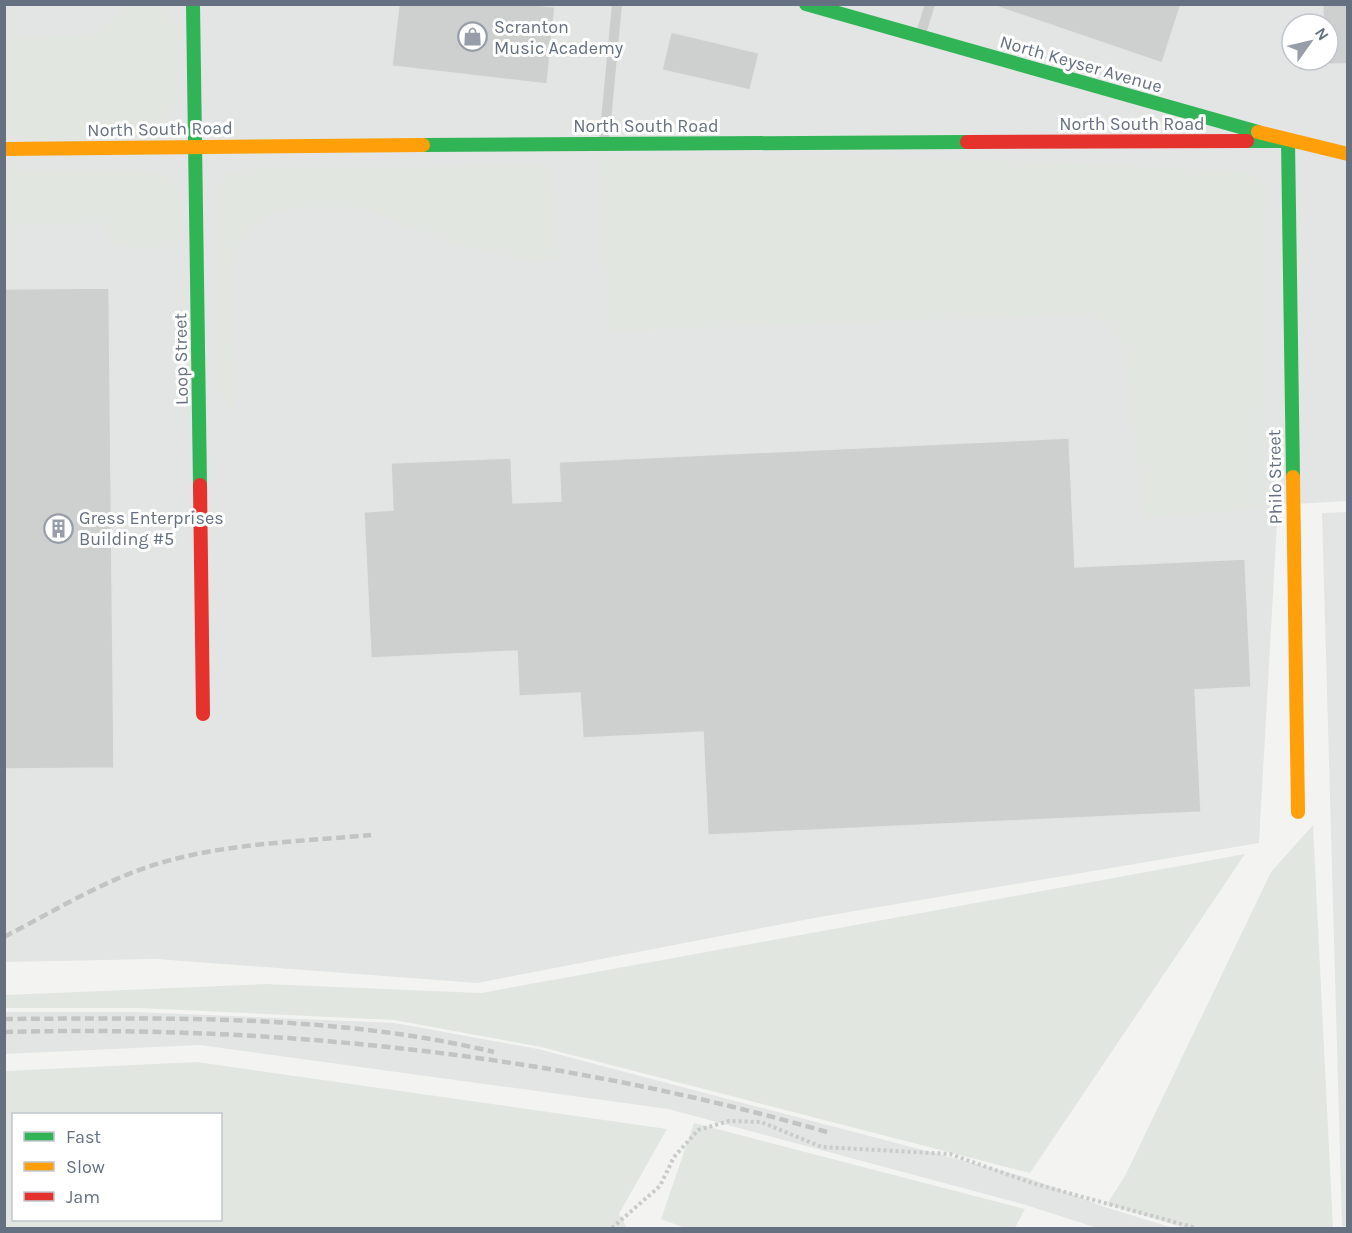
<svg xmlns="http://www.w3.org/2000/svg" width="1352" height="1233" viewBox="0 0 1352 1233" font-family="Karla,sans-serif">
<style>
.built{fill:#e3e5e4;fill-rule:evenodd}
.green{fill:#e2e6e0;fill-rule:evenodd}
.building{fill:#cecfcf;stroke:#e2e3e2;stroke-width:1.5}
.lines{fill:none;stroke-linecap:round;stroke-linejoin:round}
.path{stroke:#c9caca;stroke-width:4;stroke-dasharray:3 3;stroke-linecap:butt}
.lane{stroke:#cccdcd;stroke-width:10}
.fast{stroke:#30b455;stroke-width:14}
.slow{stroke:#ff9f0a;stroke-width:14}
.jam{stroke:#e5322d;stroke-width:14}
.rail{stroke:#c2c3c3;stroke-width:4.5;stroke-dasharray:9 4.5;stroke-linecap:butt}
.labels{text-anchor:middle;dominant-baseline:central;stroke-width:6;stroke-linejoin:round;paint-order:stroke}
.poi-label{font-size:18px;fill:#657081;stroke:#fff;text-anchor:start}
.street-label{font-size:18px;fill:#657081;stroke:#fff}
</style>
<rect width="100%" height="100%" fill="#f3f4f2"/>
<g class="built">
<path d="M4 5H1347V501L1278 505 1259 843 814 918 477 983 156 959 5 962ZM1292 24H1328V60H1292Z"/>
<path d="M1347 512H1348L1347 1227 1342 1226 1322 513Z"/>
<path d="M4 1012H137L395 1023 538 1049 1029 1178 1105 1207 1173 1228H1097L1026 1205 668 1109 200 1045 5 1054Z"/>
</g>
<g class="green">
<path d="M127 5H155L161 7 176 28 177 102 166 120 140 132 108 138 16 139 5 122 4 41 14 38 89 35 108 22Z"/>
<path d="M600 157 971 159 1248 172 1267 185 1261 509 1144 517 1126 361 1117 331 1088 314 609 331Z"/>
<path d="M551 166 558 261H534L453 244 360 207H306L275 211 249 228 237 247 229 284 235 412 226 405 218 382 220 190 226 175 251 168Z"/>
<path d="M4 170 153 171C157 173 163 174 167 177 185 192 186 225 178 245 165 249 121 252 112 241 108 236 107 229 107 223L5 225Z"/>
<path d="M1313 825 1333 1228H1185L1107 1204 1125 1176 1271 872Z"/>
<path d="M1245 854 1030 1173 541 1047 394 1020 137 1008H5V995L266 984 481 993Z"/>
<path d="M197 1062 667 1129 619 1214 627 1228H5V1071ZM220 1114V1220H14V1114Z"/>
<path d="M694 1123 1025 1209 1015 1228H685L661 1219Z"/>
</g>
<g class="building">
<path d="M399 4H528L555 7 547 84 392 66Z"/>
<path d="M999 4H1181L1162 63 998 7Z"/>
<path d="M1323 4H1347V64H1328V24H1323Z"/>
<path d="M671 32 759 53 750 90 662 70Z"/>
<path d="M109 288 114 768 4 769V289Z"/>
<path d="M1069 438 1075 567 1245 559 1251 687 1195 690 1201 812 708 835 703 732 583 738 580 693 519 696 517 651 371 658 364 512 393 510 391 463 511 458 513 503 561 501 559 462Z"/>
</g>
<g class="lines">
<path class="path" d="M612 1228 660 1186 674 1157 698 1130 729 1121 761 1122 822 1147 950 1154 1032 1183 1196 1228"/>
<g class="lane">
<path d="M921 33 930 4"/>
<path d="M604 142 617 4"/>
</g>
<g class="fast">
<path d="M193 4 200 485"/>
<path d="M806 4 1258 132"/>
<path d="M1247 141H1288L1293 477"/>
<path d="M423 145 967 142"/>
</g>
<g class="slow">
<path d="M1258 132 1348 154"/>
<path d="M4 149 423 145"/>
<path d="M1293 477 1298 812"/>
</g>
<g class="jam">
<path d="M967 142 1247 141"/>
<path d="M200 485 203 714"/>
</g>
<g class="rail">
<path d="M4 937C58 909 112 875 171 860 234 843 307 841 371 835"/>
<path d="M4 1019C167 1018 335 1014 494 1052"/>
<path d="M4 1032C282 1025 560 1055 827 1132"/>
</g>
</g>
<defs>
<symbol id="shop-ring" viewBox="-11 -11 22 22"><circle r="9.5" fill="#fff" stroke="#979ea9" stroke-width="1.5"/><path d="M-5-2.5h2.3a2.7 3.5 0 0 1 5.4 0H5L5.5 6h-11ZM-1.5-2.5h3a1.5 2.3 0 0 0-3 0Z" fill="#979ea9"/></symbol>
<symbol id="building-ring" viewBox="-11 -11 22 22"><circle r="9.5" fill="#fff" stroke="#979ea9" stroke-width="1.5"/><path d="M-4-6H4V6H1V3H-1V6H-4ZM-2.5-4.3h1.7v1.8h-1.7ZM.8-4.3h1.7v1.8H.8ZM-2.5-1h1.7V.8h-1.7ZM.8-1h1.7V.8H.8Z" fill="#979ea9"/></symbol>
</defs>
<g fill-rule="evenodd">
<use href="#shop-ring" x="456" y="20" width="33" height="33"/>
<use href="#building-ring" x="42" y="512" width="33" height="33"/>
</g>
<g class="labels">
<g class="poi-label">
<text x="494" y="27">Scranton<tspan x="494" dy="21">Music Academy</tspan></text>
<text x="79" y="518">Gress Enterprises<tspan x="79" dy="21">Building #5</tspan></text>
</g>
<g class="street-label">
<text transform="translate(1081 64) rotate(16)">North Keyser Avenue</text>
<text x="1132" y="124">North South Road</text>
<text x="646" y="126">North South Road</text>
<text transform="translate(160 129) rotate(-1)">North South Road</text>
<text transform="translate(181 359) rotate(-91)">Loop Street</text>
<text transform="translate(1275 477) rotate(-91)">Philo Street</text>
</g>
</g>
<rect width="1352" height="1233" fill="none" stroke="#657081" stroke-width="12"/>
<rect x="12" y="1113" width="210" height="108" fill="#ffffff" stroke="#c1c6cd" stroke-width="1.5"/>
<rect x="24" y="1132" width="30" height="9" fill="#30b455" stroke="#c1c6cd" stroke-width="1.5"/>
<text x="66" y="1143" font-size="18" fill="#657081">Fast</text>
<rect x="24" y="1162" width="30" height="9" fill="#ff9f0a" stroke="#c1c6cd" stroke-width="1.5"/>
<text x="66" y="1173" font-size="18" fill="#657081">Slow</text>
<rect x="24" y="1192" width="30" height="9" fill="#e5322d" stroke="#c1c6cd" stroke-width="1.5"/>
<text x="66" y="1203" font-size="18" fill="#657081">Jam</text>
<g transform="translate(1310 42) rotate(56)"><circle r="28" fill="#ffffff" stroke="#c1c6cd" stroke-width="1.5"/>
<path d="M0-4.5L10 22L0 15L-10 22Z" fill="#979ea9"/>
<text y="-9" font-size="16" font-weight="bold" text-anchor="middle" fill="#657081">N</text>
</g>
</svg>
